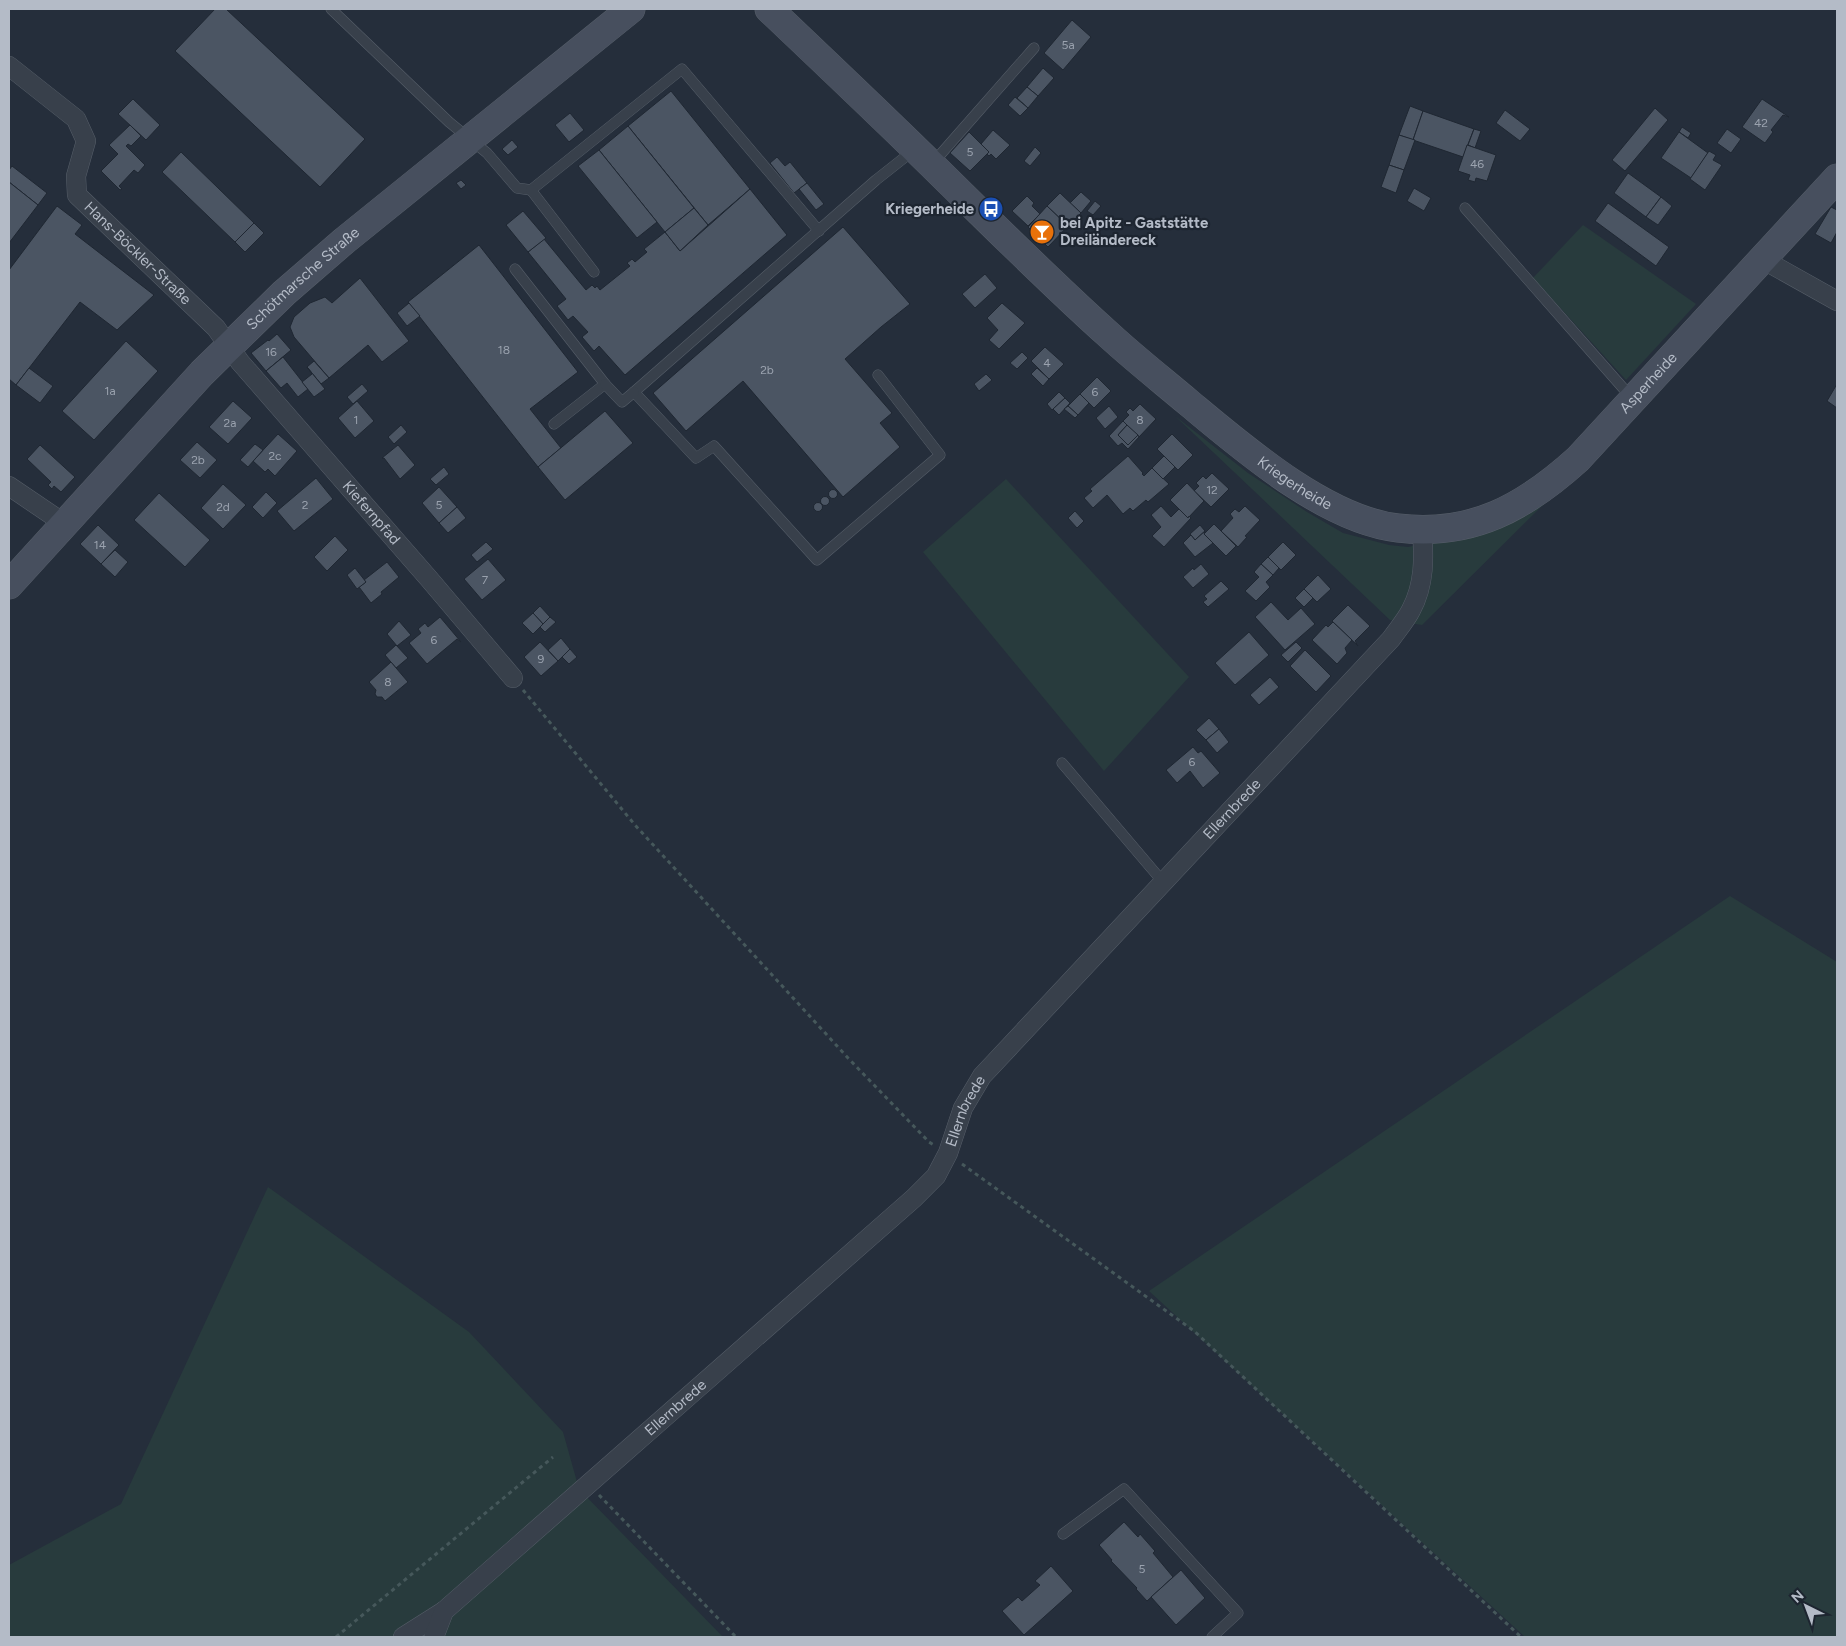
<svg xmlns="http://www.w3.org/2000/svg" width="1846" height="1646" viewBox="0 0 1846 1646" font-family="Figtree,sans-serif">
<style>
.green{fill:#283b3d}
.building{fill:#4b5563;stroke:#1f2732}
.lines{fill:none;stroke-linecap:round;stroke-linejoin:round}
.lane-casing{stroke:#565e69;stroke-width:11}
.street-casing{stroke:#565e69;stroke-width:20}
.secondary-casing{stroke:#565e69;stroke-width:29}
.path{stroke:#46585b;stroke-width:3;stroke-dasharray:4 4;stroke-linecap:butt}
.lane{stroke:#38404b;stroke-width:10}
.street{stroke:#38404b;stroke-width:19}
.secondary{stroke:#474f5e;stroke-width:28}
.labels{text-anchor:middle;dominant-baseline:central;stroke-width:4.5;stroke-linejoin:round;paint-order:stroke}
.number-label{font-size:12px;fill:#9aa2ae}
.poi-label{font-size:15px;font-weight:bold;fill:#b4bbc7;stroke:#1d2530;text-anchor:end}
.street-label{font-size:15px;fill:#b4bbc7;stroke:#1d2530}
</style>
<rect width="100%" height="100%" fill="#252e3b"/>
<g class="green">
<path d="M1583 225 1696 304 1626 380 1533 278Z"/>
<path d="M1175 416 1248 473 1307 512 1343 533 1389 545 1408 547 1451 538 1546 502 1422 625 1390 620Z"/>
<path d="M1006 479 1189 677 1104 771 923 552Z"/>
<path d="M1730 896 1837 962V1637H1525L1149 1291Z"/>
<path d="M268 1187 469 1332 563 1432 579 1489 723 1637H9V1565L121 1504Z"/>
</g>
<g class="building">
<path d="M215 9H226L365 139 320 187 175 51Z"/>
<path d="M1072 20 1091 37 1063 70 1044 53Z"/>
<path d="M1043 68 1054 78 1038 96 1027 87Z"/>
<path d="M1027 87 1038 96 1028 108 1017 98Z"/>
<path d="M671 91 750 189 708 225 628 126Z"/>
<path d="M1015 97 1028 108 1020 116 1008 105Z"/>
<path d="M133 99 160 125 146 140 118 114Z"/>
<path d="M1762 99 1789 117 1783 115 1771 130 1773 132 1765 143 1742 127Z"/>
<path d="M1410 106 1423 111 1413 140 1399 135Z"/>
<path d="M1655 108 1668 120 1625 171 1612 160Z"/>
<path d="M1505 110 1530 129 1520 141 1496 123Z"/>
<path d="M1423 111 1474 129 1463 157 1413 140Z"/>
<path d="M570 113 584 130 569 142 555 125Z"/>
<path d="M130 125 141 136 131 146 128 144 126 146 145 165 138 173 134 170 119 186 122 189 120 190 101 171 118 154 109 145Z"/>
<path d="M628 126 694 208 665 232 599 150Z"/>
<path d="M1682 127 1691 133 1688 138 1679 132Z"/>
<path d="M1474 129 1481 131 1475 148 1468 145Z"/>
<path d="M1727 129 1741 139 1731 153 1717 143Z"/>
<path d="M993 130 1010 145 996 159 991 154 989 156 987 154 989 152 981 144Z"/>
<path d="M969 132 989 152 970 171 950 153Z"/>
<path d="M1679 132 1708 153 1691 178 1661 158Z"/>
<path d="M1399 135 1415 140 1404 170 1389 165Z"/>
<path d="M512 140 518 147 508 155 502 149Z"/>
<path d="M1467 145 1496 155 1487 181 1476 178 1475 182 1468 180 1470 175 1458 171Z"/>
<path d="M1035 147 1041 153 1030 166 1024 161Z"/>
<path d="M599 150 657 222 637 238 578 166Z"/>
<path d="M1709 151 1716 155 1713 160 1722 165 1705 190 1690 179Z"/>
<path d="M181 152 254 223 235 242 162 172Z"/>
<path d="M777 157 785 166 790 162 807 183 794 193 770 163Z"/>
<path d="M1389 165 1404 170 1396 193 1381 187Z"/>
<path d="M12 166 47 193 38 205 9 182V170Z"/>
<path d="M1628 173 1661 197 1646 217 1614 193Z"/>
<path d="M461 180 466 185 461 189 456 183Z"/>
<path d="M9 182 38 205 9 243Z"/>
<path d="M807 183 824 204 816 210 799 189Z"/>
<path d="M1414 188 1431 198 1424 211 1407 201Z"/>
<path d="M750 189 787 235 625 375 599 346 594 351 582 337 588 332 573 316 568 320 557 306 566 299 528 252 544 239 586 290 592 285 595 288 597 286 600 290 630 266 627 263 632 259 635 262 647 252 644 249 665 232 680 251Z"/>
<path d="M1081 192 1091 201 1081 213 1070 203Z"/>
<path d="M1060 193 1081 213 1068 226 1047 206Z"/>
<path d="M1027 196 1034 203 1032 206 1040 214 1028 226 1012 211Z"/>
<path d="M1661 197 1672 206 1658 225 1646 217Z"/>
<path d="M1095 201 1101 206 1093 215 1087 211Z"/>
<path d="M1608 203 1669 247 1656 266 1595 221Z"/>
<path d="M57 206 82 225 75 234 154 295 117 330 80 302 16 385 9 379V270Z"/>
<path d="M1047 206 1068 226 1048 247 1028 227Z"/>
<path d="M1831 207 1837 210V232L1831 243 1815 234Z"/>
<path d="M694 208 708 225 680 251 665 232Z"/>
<path d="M523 211 546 238 528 252 506 225Z"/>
<path d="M254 223 264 233 245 252 235 242Z"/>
<path d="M843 227 910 304 881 327 845 359 892 413 880 423 900 447 843 497 743 381 686 431 653 393Z"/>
<path d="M479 245 578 372 530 409 561 448 538 467 408 302Z"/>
<path d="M985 274 997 288 975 308 962 294Z"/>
<path d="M360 278 409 341 382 362 368 345 329 378 294 337 290 327 294 317 310 303 325 297 332 303Z"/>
<path d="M409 303 420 316 407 326 397 313Z"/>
<path d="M1002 303 1025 323 999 349 989 340 998 330 987 318Z"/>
<path d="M277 334 291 350 266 371 251 353 268 340 269 341Z"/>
<path d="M126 341 158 371 94 440 62 411Z"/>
<path d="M1045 347 1064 364 1049 379 1031 361Z"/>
<path d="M1022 352 1028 358 1017 369 1010 363Z"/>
<path d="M283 357 308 389 298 397 287 383 281 388 266 371Z"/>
<path d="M314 361 329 378 321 384 307 367Z"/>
<path d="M307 367 325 389 314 397 302 382 312 374Z"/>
<path d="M29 368 53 386 40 403 16 385Z"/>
<path d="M1037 368 1049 379 1043 386 1031 374Z"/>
<path d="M986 374 992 380 979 391 974 384Z"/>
<path d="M1097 377 1111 391 1094 408 1080 394Z"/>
<path d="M362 384 368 391 353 404 347 397Z"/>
<path d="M1837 384V408L1827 401Z"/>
<path d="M1059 392 1065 398 1052 410 1047 404Z"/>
<path d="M1080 394 1089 403 1078 415 1068 406Z"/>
<path d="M1065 398 1070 403 1059 415 1053 409Z"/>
<path d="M233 401 252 418 228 444 209 427Z"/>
<path d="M357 401 374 421 355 438 338 418Z"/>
<path d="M1140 404 1156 419 1139 437 1123 421 1129 415 1126 412 1130 408 1133 411Z"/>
<path d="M1068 406 1078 415 1075 418 1064 409Z"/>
<path d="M1109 406 1118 417 1105 429 1096 418Z"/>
<path d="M605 411 633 443 565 500 538 467Z"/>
<path d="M1123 421 1127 425 1118 435 1128 445 1138 435 1139 437 1128 449 1122 443 1118 446 1109 436Z"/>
<path d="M401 425 407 432 394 444 388 437Z"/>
<path d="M1127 425 1138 435 1128 445 1118 435Z"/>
<path d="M278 434 297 451 275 476 268 469 265 472 253 461Z"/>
<path d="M1172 434 1193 455 1178 470 1157 449Z"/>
<path d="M197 442 217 460 200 478 180 460Z"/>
<path d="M255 444 263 450 248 467 240 460Z"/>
<path d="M40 445 75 477 61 492 54 486 52 489 48 485 51 482 27 459Z"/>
<path d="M398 445 415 465 400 479 384 458H382Z"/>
<path d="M1128 456 1143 473 1142 474 1144 476 1152 468 1169 484 1148 502 1146 500 1133 511 1130 508 1123 514 1107 495 1093 508 1084 498 1092 491 1090 489Z"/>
<path d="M1164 456 1175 467 1163 479 1152 468Z"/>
<path d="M444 467 449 474 436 485 430 479Z"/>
<path d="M1212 473 1229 489 1211 507 1194 491 1199 486 1196 483 1203 476 1206 479Z"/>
<path d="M316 478 333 499 294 531 277 511Z"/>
<path d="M1187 483 1204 501 1188 518 1170 500Z"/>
<path d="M223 484 246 505 223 529 201 508Z"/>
<path d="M439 487 457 507 439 523 422 503Z"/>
<circle cx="833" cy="494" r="4.5"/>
<path d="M266 492 277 503 263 518 252 507Z"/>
<path d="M159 493 210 540 185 567 134 520Z"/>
<circle cx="825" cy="501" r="4.5"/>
<circle cx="818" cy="507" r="4.5"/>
<path d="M1161 506 1171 517 1179 509 1188 518 1189 516 1191 518 1164 547 1152 536 1161 527 1151 515Z"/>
<path d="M1245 506 1260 520 1245 536 1247 537 1238 547 1221 531 1233 518 1230 514 1235 509 1239 512Z"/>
<path d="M457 507 466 518 448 533 439 523Z"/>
<path d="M1075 511 1084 521 1077 528 1068 518Z"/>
<path d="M1214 524 1236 546 1226 556 1204 534Z"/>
<path d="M98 525 119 545 101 564 80 544Z"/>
<path d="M1200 525 1205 531 1195 540 1190 534Z"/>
<path d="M1205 531 1204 534 1213 543 1195 557 1183 543 1191 535 1195 540Z"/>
<path d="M335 536 348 550 327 571 314 557Z"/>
<path d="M486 542 493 549 477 562 471 555Z"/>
<path d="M1283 542 1296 555 1281 570 1268 557Z"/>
<path d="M115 550 128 562 115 577 101 564Z"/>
<path d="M1268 557 1279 568 1273 575 1261 564Z"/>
<path d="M488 559 506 580 482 600 464 579Z"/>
<path d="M387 562 399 577 381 592 382 594 371 603 359 587 366 582 364 580Z"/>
<path d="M1201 564 1209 574 1193 588 1183 577 1193 568 1194 570Z"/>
<path d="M1261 564 1273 575 1266 582 1270 587 1256 601 1245 591 1259 577 1254 572Z"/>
<path d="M355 568 366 582 357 589 347 575Z"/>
<path d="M1318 575 1331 589 1317 602 1304 589Z"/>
<path d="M1221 581 1229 589 1208 607 1203 602 1207 599 1204 596Z"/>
<path d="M1304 589 1313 598 1304 607 1295 598Z"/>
<path d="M1271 602 1288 620 1301 608 1315 624 1285 650 1255 617Z"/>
<path d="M1348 605 1370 626 1355 641 1358 646 1332 621Z"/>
<path d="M540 606 550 617 543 624 533 613Z"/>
<path d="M533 613 543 624 533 634 522 623Z"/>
<path d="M440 617 461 642 457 639 427 664 409 643 421 633 418 629 425 623 428 627Z"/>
<path d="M550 617 556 622 545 632 540 627Z"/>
<path d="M399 621 411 635 397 646 387 634Z"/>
<path d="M1333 622 1352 640 1345 648 1347 653 1337 664 1312 640 1326 625 1328 627Z"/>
<path d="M1249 632 1269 655 1235 685 1215 663Z"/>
<path d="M561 638 570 649 558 661 548 650Z"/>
<path d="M540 642 558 661 541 676 524 657Z"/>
<path d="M1296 642 1302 648 1288 662 1281 655Z"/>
<path d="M396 645 408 658 396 668 385 655Z"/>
<path d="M570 649 577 657 569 664 562 657Z"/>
<path d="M1305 650 1331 676 1316 692 1290 666Z"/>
<path d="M391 662 408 682 385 701 382 697H377L375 694 376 690 369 682Z"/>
<path d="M1270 677 1279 687 1259 705 1250 695Z"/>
<path d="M1209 718 1219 729 1206 740 1196 730Z"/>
<path d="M1219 729 1229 742 1217 753 1206 740Z"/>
<path d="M1193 747 1198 753 1201 751 1220 773 1203 788 1190 771 1177 783 1166 770Z"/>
<path d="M1124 1522 1138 1537 1140 1534 1155 1551 1153 1553 1173 1577 1147 1601 1136 1589 1137 1588 1111 1561 1112 1560 1099 1545Z"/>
<path d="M1051 1566 1073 1591 1024 1635 1002 1611 1018 1597 1022 1601 1040 1585 1035 1581Z"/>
<path d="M1181 1570 1205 1598 1176 1625 1151 1597Z"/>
</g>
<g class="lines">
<defs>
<g id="lane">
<path d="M331 9 449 122 487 153 517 188 531 190 682 69 819 231"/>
<path d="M932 164 1034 48"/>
<path d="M531 190 594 272"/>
<path d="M1465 208 1623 388 1633 397"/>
<path d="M515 269 605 384 554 424"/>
<path d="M878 375 940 455 817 560 714 446 696 458 634 392 876 180 914 150"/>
<path d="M605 384 622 402 634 392"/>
<path d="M1062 763 1163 882"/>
<path d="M1063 1534 1124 1489 1238 1613 1212 1637"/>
</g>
<g id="street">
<path id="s1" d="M9 66 76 119 86 141 76 176 77 195 216 328 240 362 430 580 513 678"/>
<path d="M1762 259 1837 301"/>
<path d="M9 486 65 524"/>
<path d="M403 1637 444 1611"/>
<path id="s2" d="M434 1637 444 1611 914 1198 936 1176 948 1153 963 1108 982 1076 1391 639C1398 629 1406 620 1411 610 1425 584 1424 557 1422 529"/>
</g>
<g id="secondary">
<path id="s3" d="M769 9C827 64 886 120 943 176 998 230 1053 285 1110 336 1135 359 1163 381 1189 403 1243 448 1326 520 1398 528 1472 537 1525 507 1578 459L1837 178"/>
<path id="s4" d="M9 585 202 373 284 293 344 241 631 9"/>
</g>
</defs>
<use href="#lane" class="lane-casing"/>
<use href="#street" class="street-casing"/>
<use href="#secondary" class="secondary-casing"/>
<g class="path">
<path d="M523 690 635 825 848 1058 929 1142 934 1145"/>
<path d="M962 1164 1194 1331 1521 1637"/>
<path d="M599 1495 736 1637"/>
<path d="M336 1637 553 1457"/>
</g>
<use href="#lane" class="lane"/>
<use href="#street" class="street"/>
<use href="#secondary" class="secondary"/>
</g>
<defs>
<symbol id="bus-disc" viewBox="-11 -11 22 22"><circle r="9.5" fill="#1a4fb4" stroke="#1d2530"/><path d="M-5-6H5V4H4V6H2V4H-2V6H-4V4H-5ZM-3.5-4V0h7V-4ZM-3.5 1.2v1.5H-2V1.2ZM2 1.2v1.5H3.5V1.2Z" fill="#fff"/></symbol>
<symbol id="bar-disc" viewBox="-11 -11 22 22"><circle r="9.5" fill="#e8710a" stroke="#1d2530"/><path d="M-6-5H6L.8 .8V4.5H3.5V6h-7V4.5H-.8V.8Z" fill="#fff"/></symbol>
</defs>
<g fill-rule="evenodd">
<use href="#bus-disc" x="977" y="195" width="28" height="28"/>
<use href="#bar-disc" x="1028" y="218" width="28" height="28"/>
</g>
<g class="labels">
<g class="number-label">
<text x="1068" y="45">5a</text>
<text x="1761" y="123">42</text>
<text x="970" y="152">5</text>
<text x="1477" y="164">46</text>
<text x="504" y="350">18</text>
<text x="271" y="352">16</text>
<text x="1047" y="363">4</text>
<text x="767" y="370">2b</text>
<text x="110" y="391">1a</text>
<text x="1095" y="392">6</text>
<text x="356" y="420">1</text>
<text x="1140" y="420">8</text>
<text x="230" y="423">2a</text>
<text x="275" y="456">2c</text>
<text x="198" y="460">2b</text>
<text x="1212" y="490">12</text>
<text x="305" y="505">2</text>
<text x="439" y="505">5</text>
<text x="223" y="507">2d</text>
<text x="100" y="545">14</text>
<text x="485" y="580">7</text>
<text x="434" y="640">6</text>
<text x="541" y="659">9</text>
<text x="388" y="682">8</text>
<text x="1192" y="762">6</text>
<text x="1142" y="1569">5</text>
</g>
<g class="poi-label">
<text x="974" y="209">Kriegerheide</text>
<text x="1060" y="223" text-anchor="start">bei Apitz - Gaststätte<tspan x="1060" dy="17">Dreiländereck</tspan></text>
</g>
<g class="street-label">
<text stroke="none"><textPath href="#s1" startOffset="249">Hans-Böckler-Straße</textPath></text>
<text stroke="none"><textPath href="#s4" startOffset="425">Schötmarsche Straße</textPath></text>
<text stroke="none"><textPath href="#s3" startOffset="1126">Asperheide</textPath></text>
<text stroke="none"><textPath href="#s3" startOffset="709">Kriegerheide</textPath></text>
<text stroke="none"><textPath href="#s1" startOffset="599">Kiefernpfad</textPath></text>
<text stroke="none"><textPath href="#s2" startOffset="1161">Ellernbrede</textPath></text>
<text stroke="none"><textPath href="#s2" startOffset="756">Ellernbrede</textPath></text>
<text stroke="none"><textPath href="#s2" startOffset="336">Ellernbrede</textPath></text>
</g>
</g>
<rect width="1846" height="1646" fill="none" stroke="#b4bbc7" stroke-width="20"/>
<g transform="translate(1806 1606) rotate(318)" stroke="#1d2530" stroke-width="4" paint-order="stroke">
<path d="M0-4L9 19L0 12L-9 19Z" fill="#b4bbc7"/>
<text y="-8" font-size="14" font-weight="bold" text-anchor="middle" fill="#b4bbc7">N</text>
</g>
</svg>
